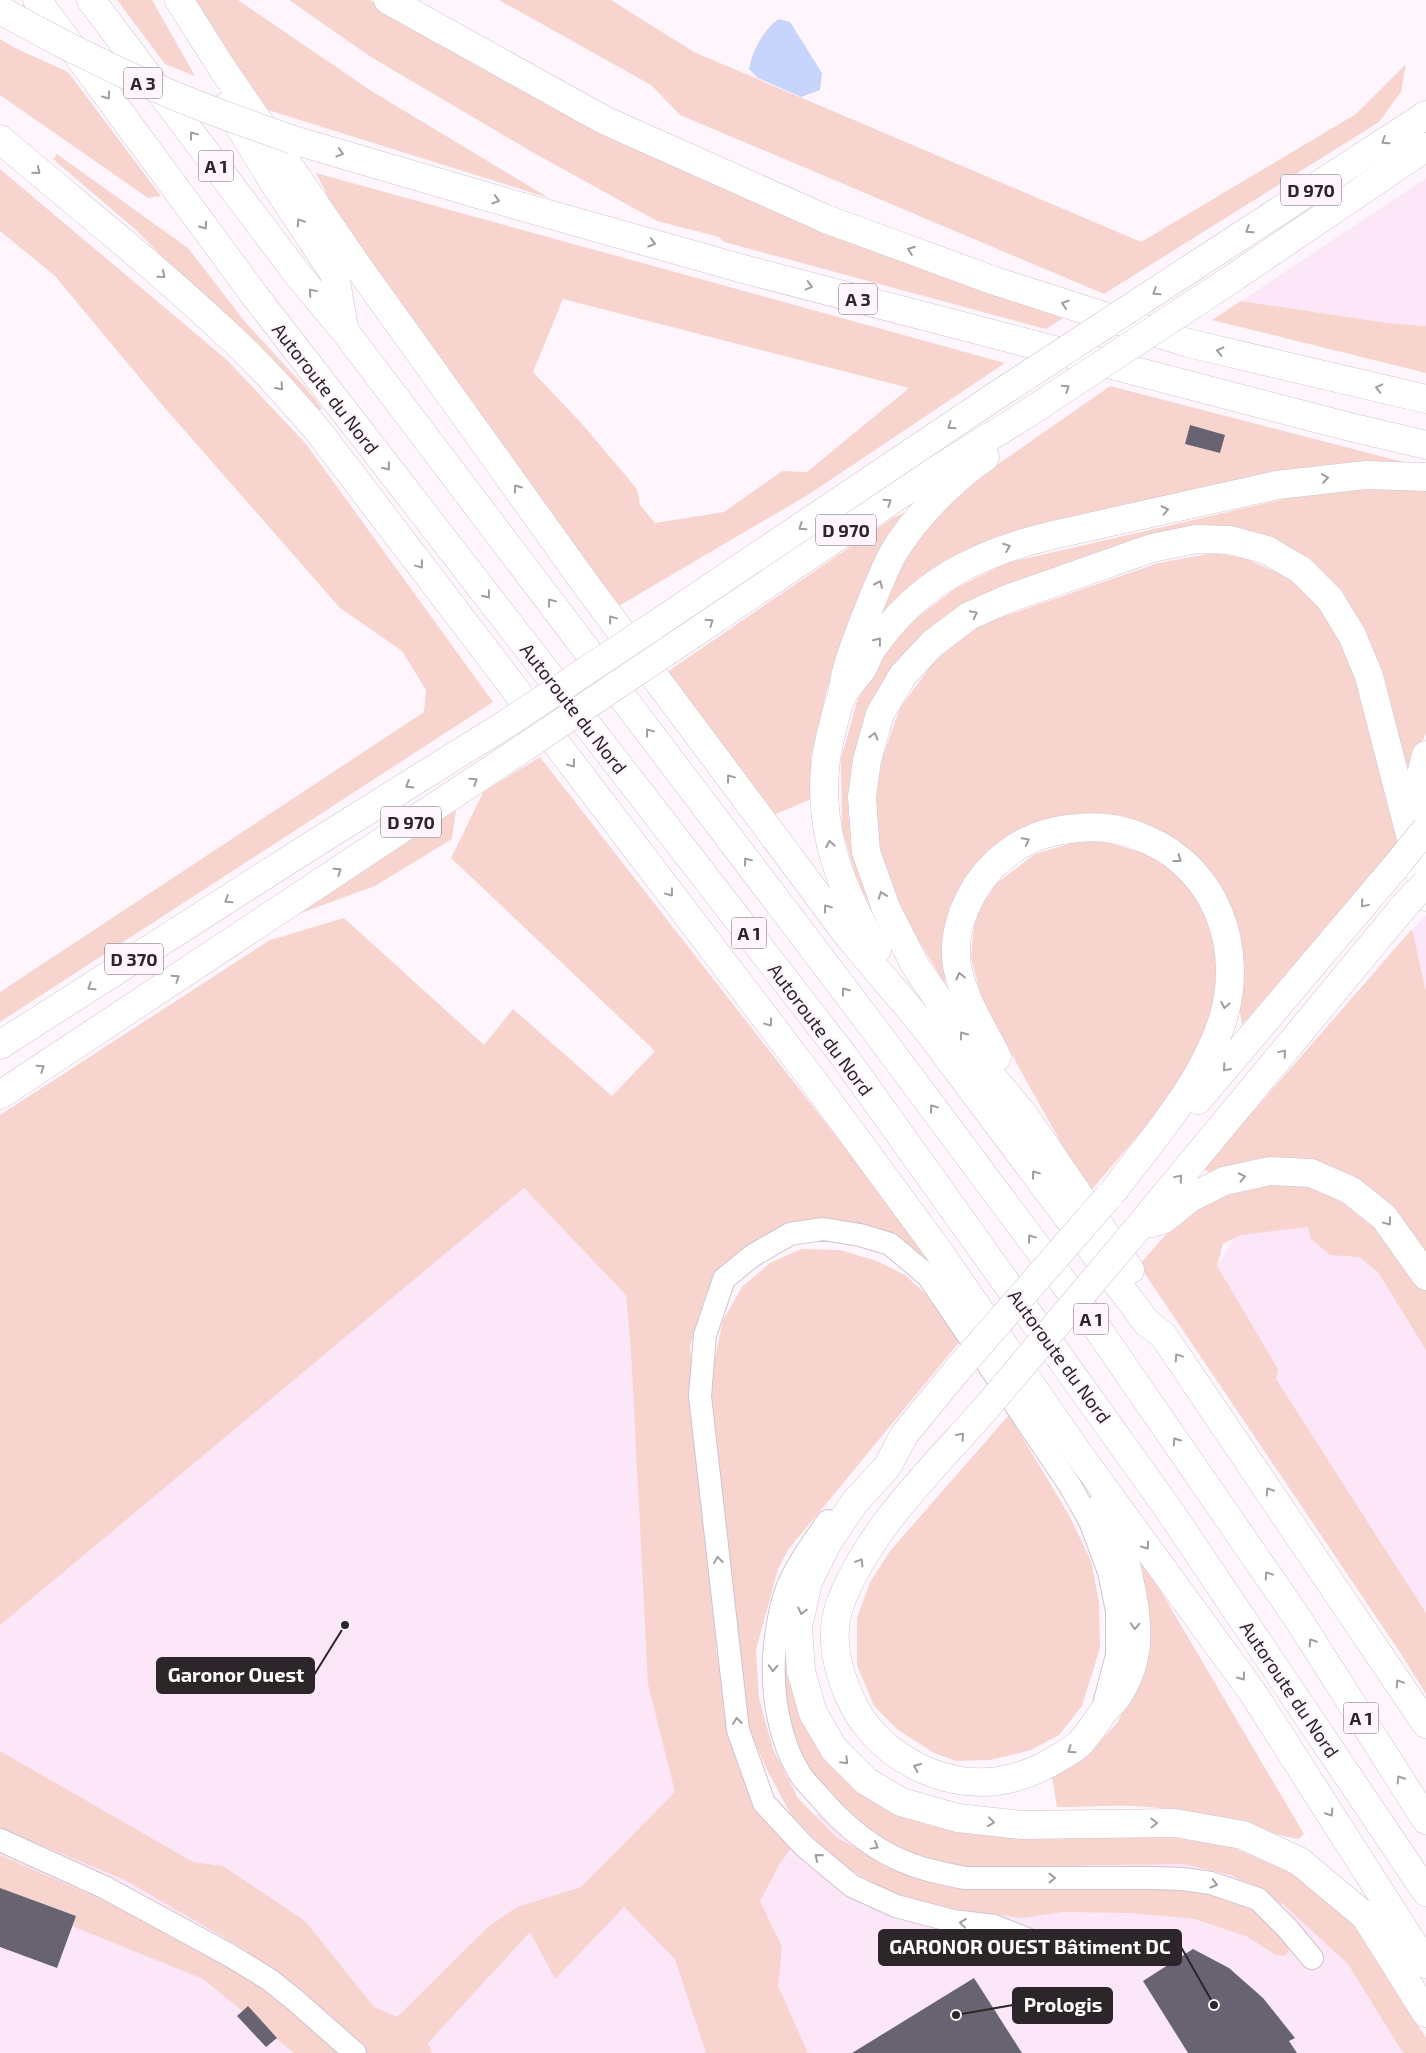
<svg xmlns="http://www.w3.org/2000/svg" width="1426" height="2053" viewBox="0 0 1426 2053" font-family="'Exo 2',sans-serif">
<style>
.built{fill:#fce7f8}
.green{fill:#f7d5ce;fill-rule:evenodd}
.water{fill:#c7d4fb}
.building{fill:#686371}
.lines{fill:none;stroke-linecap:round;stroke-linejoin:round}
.street-casing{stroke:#d0c2ce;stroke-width:24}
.primary-casing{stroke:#d0c2ce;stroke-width:29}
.highway-casing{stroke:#d0c2ce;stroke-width:29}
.street{stroke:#fff;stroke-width:22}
.primary{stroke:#fff;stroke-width:28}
.highway{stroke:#fff;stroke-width:28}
.primary-bridge-casing{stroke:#d0c2ce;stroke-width:29;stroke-linecap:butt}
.highway-bridge-casing{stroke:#d0c2ce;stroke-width:29;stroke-linecap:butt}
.primary-bridge{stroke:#fff;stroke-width:28}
.highway-bridge{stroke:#fff;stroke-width:28}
.oneway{stroke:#a09da0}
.labels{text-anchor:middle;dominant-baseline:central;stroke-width:5;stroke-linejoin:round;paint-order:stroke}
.shield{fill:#fff6fd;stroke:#6b646a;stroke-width:1}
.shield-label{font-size:18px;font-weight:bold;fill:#2c262b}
.street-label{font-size:19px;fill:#2c262b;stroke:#fff6fd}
.leader{fill:none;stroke:#2c262b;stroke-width:2}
.callout-dot{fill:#2c262b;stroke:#fff6fd;stroke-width:2}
.callout{fill:#2c262b;stroke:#2c262b;stroke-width:2}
.callout-label{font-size:20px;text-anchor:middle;font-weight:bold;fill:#fff}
</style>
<rect width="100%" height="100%" fill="#fff6fd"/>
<g class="built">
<path d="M1426 178V326L1387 323 1241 301Z"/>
<path d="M1426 915V1683L1196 1305 1391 952Z"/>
<path d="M500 1094 661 1340 699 1722 779 1864 844 1779 904 1822 1197 1854 1299 1892 1415 2053H0V1528Z"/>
</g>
<g class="green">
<path d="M117 0H152L195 76 165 64Z"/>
<path d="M192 0H238L373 92 549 198 268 110Z"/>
<path d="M289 0H370L475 63 796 219 1063 318 1046 329 724 242 719 237 657 221 532 152 371 57Z"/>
<path d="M499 0H611L694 52 1141 242 1356 114 1406 64 1401 92 1379 122 1104 294 680 115 651 85Z"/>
<path d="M0 39 13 47 68 72 161 196 148 198 0 95Z"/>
<path d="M57 154 188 248 246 323 307 389 322 408 317 414 136 230 53 159Z"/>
<path d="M0 169 227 360 306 444 493 702 0 1022V992L424 712 426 690 402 651 340 608 164 407 55 276 0 231Z"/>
<path d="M316 173 1005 363 811 493 617 607 335 211ZM563 299 909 388 807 472 782 471 724 512 655 523 640 505 637 489 583 425 533 372Z"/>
<path d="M1241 301 1387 323 1426 326V373L1212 320Z"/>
<path d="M1110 386 1415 465 963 557 874 619 892 570 954 495Z"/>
<path d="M1367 488H1426V733L1414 763 1406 800 1355 617 1237 532 984 597 868 729 882 928 857 881 842 829 841 759 857 701 880 660 908 624 956 588 1006 563 1306 494Z"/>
<path d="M913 509 853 615 827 689 811 757V799L769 817 664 674 894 517Z"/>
<path d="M1213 553 1244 558 1283 575 1316 599 1351 654 1398 843 1242 1025 1238 999 1237 940 1152 829 1014 838 973 867 949 908 945 947V984L911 928 883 866 877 839 876 791 883 756 900 708 933 663 976 626 1158 563Z"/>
<path d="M540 757 918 1241 935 1272 831 1225 736 1258 706 1294 690 1346 717 1656 730 1725 797 1840 779 1865 760 1901 782 1947 778 1986 808 2053H706L675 1959 624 1907 555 1979 530 1932 428 2043 432 2053H367L247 1951 125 1880 0 1828V1751L193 1862 223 1866 305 1921 374 2007 397 2017 488 1927 517 1907 581 1887 675 1792 648 1684 631 1350 626 1295 524 1188 0 1625V1115L270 940 344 918 484 1045 513 1009 612 1096 655 1051 451 858 484 791Z"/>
<path d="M456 810 452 839 375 886 290 917Z"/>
<path d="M1104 841 1146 854 1181 875 1198 895 1214 929 1219 971 1213 1004 1200 1049 1180 1086 1089 1193 983 1003 971 958 975 914 997 883 1035 854 1075 842Z"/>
<path d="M1412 929 1426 992V1266L1362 1192 1211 1173 1203 1169Z"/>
<path d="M1294 1182 1331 1191 1401 1249 1426 1291V1350L1378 1272 1359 1257 1330 1255 1311 1239 1308 1227 1240 1235 1223 1244 1217 1266 1278 1369 1276 1379 1426 1613V1694L1401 1654 1139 1265 1178 1221 1214 1191Z"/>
<path d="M801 1249 840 1250 877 1261 905 1275 935 1302 961 1340 788 1550 778 1569 756 1650 759 1698 773 1749 798 1798 836 1837 894 1869 1153 1887 1220 1894 1258 1913 1288 1944V1952L1285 1956 1276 1955 1248 1937 1195 1919 1131 1913 1063 1912 1022 1918 941 1907 888 1891 839 1863 791 1815 764 1764 747 1723 709 1387 723 1320 742 1287 770 1263Z"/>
<path d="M1009 1415 1069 1515 1091 1561 1099 1601 1100 1648 1082 1706 1059 1735 1031 1750 990 1760 956 1761 934 1753 898 1730 874 1706 857 1665V1618L870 1582 890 1551Z"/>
<path d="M1143 1561 1304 1834 1298 1839C1248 1829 1200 1811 1149 1807 1119 1804 1087 1807 1057 1807L1052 1777 1084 1758 1117 1723 1137 1684 1136 1564Z"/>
<path d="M783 1656 806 1724 882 1807 1186 1837 1230 1846 1287 1871 1324 1896 1358 1930 1426 2038V2053H1403L1348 1964 1284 1905 1231 1875 1184 1864 958 1867 911 1858 879 1841 840 1807 806 1764 788 1715Z"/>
<path d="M0 1855 171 1930 281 1997 339 2053H294L203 1979 0 1897Z"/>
</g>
<path class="water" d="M779 19 790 22 822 73 820 90 801 97 758 78 749 69C752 52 764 28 779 19Z"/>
<g class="building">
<path d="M1190 425 1225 435 1220 453 1185 444Z"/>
<path d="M0 1888 76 1916 57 1968 0 1947Z"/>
<path d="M1193 1949 1229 1968 1263 1998 1295 2038 1289 2041 1297 2053H1188L1143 1981Z"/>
<path d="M974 1978 1022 2053H852Z"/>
<path d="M248 2006 277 2038 266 2047 237 2016Z"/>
</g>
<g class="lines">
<defs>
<g id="street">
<path d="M828 1521C813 1542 798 1563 788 1586 779 1608 776 1633 774 1656 772 1695 779 1740 800 1774 804 1781 811 1787 817 1794 842 1824 872 1850 910 1864 927 1871 946 1874 965 1878H1152L1183 1879 1211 1883 1258 1899 1287 1928 1312 1958"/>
<path d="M0 1840 104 1887 231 1956 270 1980 296 2001 355 2053"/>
<path d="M1027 1939 994 1926 953 1921 896 1906 852 1886 804 1846 764 1803 738 1730 700 1396 705 1335 724 1279 752 1256 790 1234 823 1229 860 1235 890 1244 928 1276 1069 1484 1090 1521 1109 1572 1117 1611V1655L1102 1712"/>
</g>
<g id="primary">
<path d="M1196 265 1426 115"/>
<path d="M1233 278 1426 147"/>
<path d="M652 627 991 399"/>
<path d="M669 650 935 471 1025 415"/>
<path d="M842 696C844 673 852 652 860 631 871 603 881 575 895 550 917 515 951 481 985 457"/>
<path d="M0 1045 309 847 509 722"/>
<path d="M0 1095 525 747"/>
</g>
<g id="highway">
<path d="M37 0 255 296 843 1055 1169 1510 1426 1892"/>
<path d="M91 0 298 275 344 330 875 1030 1093 1322 1296 1616 1426 1820"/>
<path d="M179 0 224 71 359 268 587 586 849 937 925 1027 1147 1323 1163 1335 1426 1724"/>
<path d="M388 0 604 120 826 219 995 281 1188 343 1426 399"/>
<path d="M227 106 274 183 335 275 344 328"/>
<path d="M0 139C76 204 155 266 228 335 261 365 290 398 319 432L815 1083 935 1246 1076 1450 1253 1693 1426 1964"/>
<path d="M293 140 502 201 747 270 1350 427 1426 445"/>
<path d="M1417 825 1418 786 1426 755"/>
<path d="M877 949C834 880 810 806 833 726 836 716 837 705 842 696 846 686 856 678 862 669 866 663 868 655 872 649 918 582 977 553 1053 535L1277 485 1366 475 1426 477"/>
<path d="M997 1057C982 1027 964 1000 957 966 953 941 960 916 972 894 982 875 995 862 1012 850 1033 835 1054 830 1079 828 1104 825 1125 830 1148 840 1218 871 1245 951 1222 1022 1201 1085 1155 1136 1115 1189"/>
<path d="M1198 1100 1396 866"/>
<path d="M1152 1223 1164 1219 1190 1198 1224 1181 1270 1171 1311 1173 1350 1190 1384 1217 1426 1276"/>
<path d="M1137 1229 1405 905"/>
<path d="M1130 1270 1024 1115 990 1074 916 967 886 908 866 852 862 797 867 760 880 714 903 675 933 643 969 616 1007 599 1152 548 1196 539 1230 540 1267 550 1301 570 1330 599 1352 635 1369 676 1426 897"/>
<path d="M958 1369 904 1435 887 1467 854 1503 828 1542 808 1582 798 1627 801 1671 813 1713 834 1749 866 1781 901 1802 958 1818 1022 1825 1175 1823 1243 1835 1299 1861 1365 1916 1426 2013"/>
<path d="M987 1407C935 1466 868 1529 840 1604 829 1635 837 1669 850 1698 874 1753 939 1789 998 1781 1018 1778 1038 1770 1055 1760 1063 1755 1071 1751 1078 1745 1088 1736 1094 1724 1102 1714 1107 1707 1115 1701 1119 1694 1125 1685 1132 1668 1134 1657 1139 1635 1135 1605 1130 1583 1125 1557 1117 1526 1103 1504"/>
</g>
</defs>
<use href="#street" class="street-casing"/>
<use href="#primary" class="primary-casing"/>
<use href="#highway" class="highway-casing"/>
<use href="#street" class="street"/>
<use href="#primary" class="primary"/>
<use href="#highway" class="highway"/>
<defs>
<g id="primary-bridge">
<path d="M991 399 1196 265"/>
<path d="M1025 415 1233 278"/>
<path d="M509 722 652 627"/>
<path d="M525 747 669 650"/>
</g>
<g id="highway-bridge">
<path d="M0 10C52 39 106 67 161 90 204 109 249 124 293 140"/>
<path d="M1396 866 1426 829"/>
<path d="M1405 905 1426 883"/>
<path d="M958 1369 1108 1197"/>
<path d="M987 1407 1137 1229"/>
</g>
</defs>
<use href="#primary-bridge" class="primary-bridge-casing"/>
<use href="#highway-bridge" class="highway-bridge-casing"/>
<use href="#primary-bridge" class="primary-bridge"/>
<use href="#highway-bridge" class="highway-bridge"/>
</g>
<defs><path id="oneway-chevron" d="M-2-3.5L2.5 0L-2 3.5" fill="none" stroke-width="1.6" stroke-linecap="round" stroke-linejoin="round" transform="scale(1.25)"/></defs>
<g class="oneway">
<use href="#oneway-chevron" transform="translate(107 96) rotate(54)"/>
<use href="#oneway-chevron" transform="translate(193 135) rotate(-127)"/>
<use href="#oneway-chevron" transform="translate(1385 141) rotate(147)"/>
<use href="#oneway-chevron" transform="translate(340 153) rotate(16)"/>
<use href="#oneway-chevron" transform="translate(37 171) rotate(40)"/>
<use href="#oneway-chevron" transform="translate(496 200) rotate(16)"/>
<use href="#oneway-chevron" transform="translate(300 222) rotate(-123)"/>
<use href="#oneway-chevron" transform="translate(204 226) rotate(54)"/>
<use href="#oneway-chevron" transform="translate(1249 230) rotate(147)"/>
<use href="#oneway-chevron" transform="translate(652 243) rotate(16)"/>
<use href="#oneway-chevron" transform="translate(911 250) rotate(-160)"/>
<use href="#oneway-chevron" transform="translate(162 275) rotate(40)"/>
<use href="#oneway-chevron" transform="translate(809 286) rotate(15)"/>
<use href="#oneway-chevron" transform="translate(312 292) rotate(-130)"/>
<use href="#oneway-chevron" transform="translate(1156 292) rotate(147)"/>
<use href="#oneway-chevron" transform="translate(1065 304) rotate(-162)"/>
<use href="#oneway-chevron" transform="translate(1220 351) rotate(-167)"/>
<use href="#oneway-chevron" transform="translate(280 387) rotate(48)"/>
<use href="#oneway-chevron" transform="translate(1066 388) rotate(-33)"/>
<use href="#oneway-chevron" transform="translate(1379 388) rotate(-167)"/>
<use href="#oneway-chevron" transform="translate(951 426) rotate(146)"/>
<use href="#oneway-chevron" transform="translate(387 467) rotate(52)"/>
<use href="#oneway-chevron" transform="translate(1325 478) rotate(-8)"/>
<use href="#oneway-chevron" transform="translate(517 488) rotate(-126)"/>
<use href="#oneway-chevron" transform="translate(888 502) rotate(-34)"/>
<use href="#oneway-chevron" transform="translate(1165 510) rotate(-12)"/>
<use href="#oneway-chevron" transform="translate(802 527) rotate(146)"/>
<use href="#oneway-chevron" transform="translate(1007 547) rotate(-21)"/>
<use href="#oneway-chevron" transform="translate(420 565) rotate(53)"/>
<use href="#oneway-chevron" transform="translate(879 584) rotate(-66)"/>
<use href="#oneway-chevron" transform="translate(487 595) rotate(52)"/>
<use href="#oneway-chevron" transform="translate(551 602) rotate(-127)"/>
<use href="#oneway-chevron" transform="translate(974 614) rotate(-26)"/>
<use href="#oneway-chevron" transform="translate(612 619) rotate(-127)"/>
<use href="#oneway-chevron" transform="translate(710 622) rotate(-35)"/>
<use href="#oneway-chevron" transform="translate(878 641) rotate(-52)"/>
<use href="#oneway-chevron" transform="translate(649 732) rotate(-127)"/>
<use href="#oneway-chevron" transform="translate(874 736) rotate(-74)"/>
<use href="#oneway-chevron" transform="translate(572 764) rotate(53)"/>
<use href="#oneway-chevron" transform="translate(730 778) rotate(-127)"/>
<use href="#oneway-chevron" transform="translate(474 781) rotate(-34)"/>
<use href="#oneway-chevron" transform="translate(409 785) rotate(148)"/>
<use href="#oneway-chevron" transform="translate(1026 841) rotate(-28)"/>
<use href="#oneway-chevron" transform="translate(830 844) rotate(-101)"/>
<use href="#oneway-chevron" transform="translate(1178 859) rotate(37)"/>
<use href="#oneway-chevron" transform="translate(747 861) rotate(-127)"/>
<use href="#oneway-chevron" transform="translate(338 871) rotate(-34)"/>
<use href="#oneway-chevron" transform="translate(670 893) rotate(53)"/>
<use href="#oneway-chevron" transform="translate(882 895) rotate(-110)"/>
<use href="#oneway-chevron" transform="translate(228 900) rotate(147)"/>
<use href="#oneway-chevron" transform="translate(1364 904) rotate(130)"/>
<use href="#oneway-chevron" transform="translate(827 908) rotate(-127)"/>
<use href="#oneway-chevron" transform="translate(960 976) rotate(-104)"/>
<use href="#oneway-chevron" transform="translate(176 978) rotate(-34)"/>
<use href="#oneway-chevron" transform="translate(91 987) rotate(147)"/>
<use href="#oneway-chevron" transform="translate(845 991) rotate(-127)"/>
<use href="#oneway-chevron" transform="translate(1225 1005) rotate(100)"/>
<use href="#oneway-chevron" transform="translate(769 1023) rotate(53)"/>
<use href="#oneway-chevron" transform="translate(963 1035) rotate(-125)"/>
<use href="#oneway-chevron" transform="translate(1283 1053) rotate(-50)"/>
<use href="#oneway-chevron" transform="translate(41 1068) rotate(-34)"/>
<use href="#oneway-chevron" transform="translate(1226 1068) rotate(131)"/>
<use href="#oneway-chevron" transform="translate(933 1108) rotate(-127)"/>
<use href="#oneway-chevron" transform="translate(1035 1174) rotate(-127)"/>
<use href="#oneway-chevron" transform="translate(1242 1177) rotate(-12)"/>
<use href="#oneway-chevron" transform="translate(1179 1178) rotate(-50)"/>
<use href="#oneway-chevron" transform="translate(1388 1222) rotate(53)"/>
<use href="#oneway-chevron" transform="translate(1031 1238) rotate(-127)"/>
<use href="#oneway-chevron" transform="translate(1178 1357) rotate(-124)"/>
<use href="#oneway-chevron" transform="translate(961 1436) rotate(-49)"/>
<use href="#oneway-chevron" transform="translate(1176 1441) rotate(-125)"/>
<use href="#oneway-chevron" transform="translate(1269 1491) rotate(-124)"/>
<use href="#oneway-chevron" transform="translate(1146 1546) rotate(54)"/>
<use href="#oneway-chevron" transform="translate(718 1560) rotate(-97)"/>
<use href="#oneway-chevron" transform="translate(860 1562) rotate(-59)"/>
<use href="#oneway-chevron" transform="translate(1268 1575) rotate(-124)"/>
<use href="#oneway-chevron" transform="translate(802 1611) rotate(102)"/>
<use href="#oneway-chevron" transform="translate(1135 1626) rotate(92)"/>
<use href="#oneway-chevron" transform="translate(1312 1642) rotate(-123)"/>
<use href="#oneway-chevron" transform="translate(773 1668) rotate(93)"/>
<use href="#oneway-chevron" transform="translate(1242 1677) rotate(54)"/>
<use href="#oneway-chevron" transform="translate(1399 1683) rotate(-124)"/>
<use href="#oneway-chevron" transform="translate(737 1721) rotate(-97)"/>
<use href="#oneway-chevron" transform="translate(1071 1750) rotate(146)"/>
<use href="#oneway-chevron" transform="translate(845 1761) rotate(45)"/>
<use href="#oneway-chevron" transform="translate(917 1767) rotate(-155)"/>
<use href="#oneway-chevron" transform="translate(1400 1779) rotate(-123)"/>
<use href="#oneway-chevron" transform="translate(1330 1813) rotate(57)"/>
<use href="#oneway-chevron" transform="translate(991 1822) rotate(7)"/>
<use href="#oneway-chevron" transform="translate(1154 1823) rotate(-1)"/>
<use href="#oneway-chevron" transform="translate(875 1846) rotate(29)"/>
<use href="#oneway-chevron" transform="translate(818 1857) rotate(-140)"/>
<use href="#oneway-chevron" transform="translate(1052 1878)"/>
<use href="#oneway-chevron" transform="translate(1214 1884) rotate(16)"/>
<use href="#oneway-chevron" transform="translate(963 1923) rotate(-173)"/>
</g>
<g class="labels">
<g class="shield">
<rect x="124" y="67.5" width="38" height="31" rx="4"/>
<rect x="198.5" y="150.5" width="35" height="31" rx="4"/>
<rect x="1281" y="174.5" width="60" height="31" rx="4"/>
<rect x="839" y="283.5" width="38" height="31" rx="4"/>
<rect x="816" y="514.5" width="60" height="31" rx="4"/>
<rect x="381" y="806.5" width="60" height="31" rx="4"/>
<rect x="731.5" y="917.5" width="35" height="31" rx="4"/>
<rect x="105" y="943.5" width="58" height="31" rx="4"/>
<rect x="1073.5" y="1303.5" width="35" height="31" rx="4"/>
<rect x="1343.5" y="1702.5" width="35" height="31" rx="4"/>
</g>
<g class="shield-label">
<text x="143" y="83">A 3</text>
<text x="216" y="166">A 1</text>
<text x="1311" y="190">D 970</text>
<text x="858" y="299">A 3</text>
<text x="846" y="530">D 970</text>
<text x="411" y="822">D 970</text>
<text x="749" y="933">A 1</text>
<text x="134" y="959">D 370</text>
<text x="1091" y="1319">A 1</text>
<text x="1361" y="1718">A 1</text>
</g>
<g class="street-label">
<text transform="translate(326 388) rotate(52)">Autoroute du Nord</text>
<text transform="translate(574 708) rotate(52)">Autoroute du Nord</text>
<text transform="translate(821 1029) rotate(53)">Autoroute du Nord</text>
<text transform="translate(1060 1356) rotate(54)">Autoroute du Nord</text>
<text transform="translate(1290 1689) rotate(56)">Autoroute du Nord</text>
</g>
</g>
<path class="leader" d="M345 1625L314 1675M1214 2005L1181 1947M956 2015L1013 2005"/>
<g class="callout-dot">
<circle cx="345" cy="1625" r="5"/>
<circle cx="1214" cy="2005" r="5"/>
<circle cx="956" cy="2015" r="5"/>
</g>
<g class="callout">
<rect x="157" y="1658" width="157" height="35" rx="5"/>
<rect x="879" y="1930" width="302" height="35" rx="5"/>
<rect x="1013" y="1988" width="99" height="35" rx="5"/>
</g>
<g class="callout-label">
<text x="236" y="1682">Garonor Ouest</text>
<text x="1030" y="1954">GARONOR OUEST Bâtiment DC</text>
<text x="1063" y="2012">Prologis</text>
</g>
</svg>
